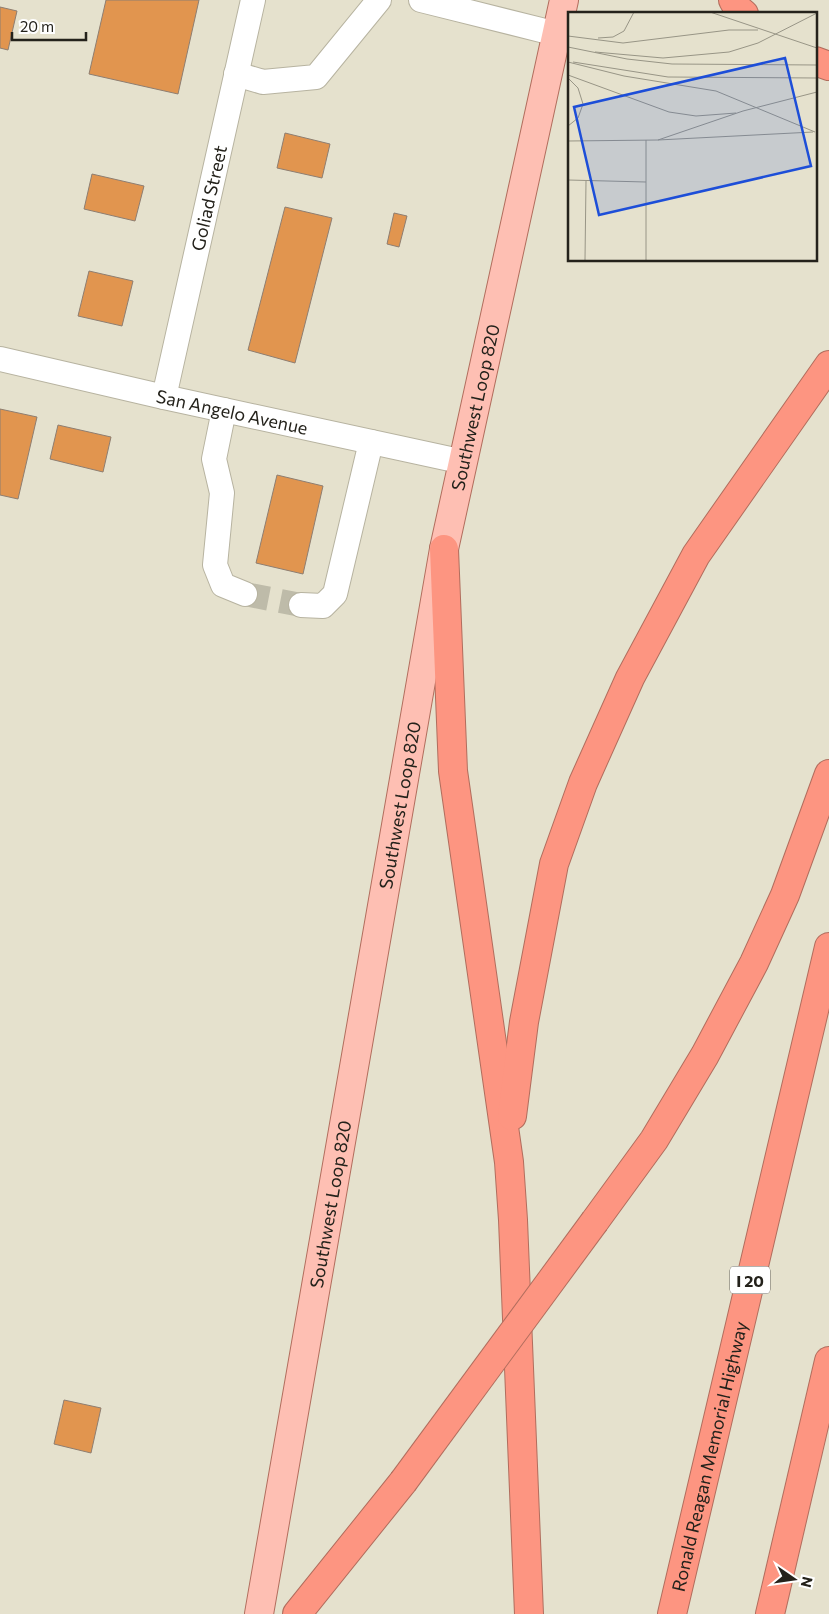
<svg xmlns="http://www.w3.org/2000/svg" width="829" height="1614" viewBox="0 0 829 1614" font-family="Commissioner,sans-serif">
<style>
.building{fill:#e1954f;stroke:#8e7e71}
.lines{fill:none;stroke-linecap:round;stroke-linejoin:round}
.minor-tunnel{stroke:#bebba9;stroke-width:24;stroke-dasharray:24 12;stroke-linecap:butt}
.minor-casing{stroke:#b7b3a0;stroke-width:26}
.major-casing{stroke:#b16d5d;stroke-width:30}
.highway-casing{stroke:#b16d5d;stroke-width:30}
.minor{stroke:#fff;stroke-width:24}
.major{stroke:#febfb3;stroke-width:28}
.highway{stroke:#fd9581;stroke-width:28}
.highway-bridge-casing{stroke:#b16d5d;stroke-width:30;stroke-linecap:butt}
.highway-bridge{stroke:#fd9581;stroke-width:28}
.labels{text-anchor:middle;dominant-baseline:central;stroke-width:4;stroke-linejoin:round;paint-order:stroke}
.shield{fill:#fff;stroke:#66645f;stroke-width:1}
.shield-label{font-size:16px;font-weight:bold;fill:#24221b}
.street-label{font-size:18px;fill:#24221b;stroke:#fff}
.inset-road{fill:none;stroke:#989586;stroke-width:1}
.view{fill:#1d4ed8;fill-opacity:0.15;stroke:#1d4ed8;stroke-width:2.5}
.inset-edge{fill:none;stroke:#24221b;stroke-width:2.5}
</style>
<rect width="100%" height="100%" fill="#e5e1cd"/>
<g class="building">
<path d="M106 0H199L178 94 89 74Z"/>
<path d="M0 7 17 11 8 50 0 48Z"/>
<path d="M285 133 330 144 322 178 277 168Z"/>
<path d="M92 174 144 186 135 221 84 209Z"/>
<path d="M285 207 332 218 295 363 248 350Z"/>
<path d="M394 213 407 216 399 247 387 244Z"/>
<path d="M89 271 133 281 122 326 78 316Z"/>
<path d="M0 409 37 417 18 499 0 495Z"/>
<path d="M58 425 111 437 103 472 50 459Z"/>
<path d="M277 475 323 486 303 574 256 563Z"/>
<path d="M64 1400 101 1408 91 1453 54 1444Z"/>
</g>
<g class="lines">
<path class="minor-tunnel" d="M245 594 301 605"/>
<defs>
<g id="minor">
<path d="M421 0 557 34"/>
<path d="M236 74 263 82 316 77 379 0"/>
<path id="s1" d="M0 359 164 397 464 462"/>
<path id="s2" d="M164 397 253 0"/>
<path d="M224 410 214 459 222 493 215 565 223 585 245 594"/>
<path d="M301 605 323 606 335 594 371 442"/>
</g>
<g id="major">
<path id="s3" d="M259 1614 444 549 564 0"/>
</g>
<g id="highway">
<path d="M733 0 738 9 744 14"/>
<path d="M815 61 829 66"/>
<path d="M444 549 453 771 509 1162 513 1220 529 1614"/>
<path d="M512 1116 524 1022 554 864 583 783 630 678 696 555 829 365"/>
<path d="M595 1221 654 1140 705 1055 754 963 785 895 829 774"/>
<path d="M297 1614 403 1482"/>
<path id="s4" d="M672 1614 829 947"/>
<path d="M770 1614 829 1361"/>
</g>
</defs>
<use href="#minor" class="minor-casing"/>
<use href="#major" class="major-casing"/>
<use href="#highway" class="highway-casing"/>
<use href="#minor" class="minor"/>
<use href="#major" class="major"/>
<use href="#highway" class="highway"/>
<defs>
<path id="highway-bridge" d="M403 1482 595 1221"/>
</defs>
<use href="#highway-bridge" class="highway-bridge-casing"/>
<use href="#highway-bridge" class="highway-bridge"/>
</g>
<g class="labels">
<rect class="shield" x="730" y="1266.5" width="40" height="27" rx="4"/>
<g class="shield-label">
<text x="750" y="1280">I 20</text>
</g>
<g class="street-label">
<text stroke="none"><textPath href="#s2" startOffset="204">Goliad Street</textPath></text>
<text stroke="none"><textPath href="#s3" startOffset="1226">Southwest Loop 820</textPath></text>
<text stroke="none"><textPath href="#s1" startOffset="238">San Angelo Avenue</textPath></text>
<text stroke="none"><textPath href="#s3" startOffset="821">Southwest Loop 820</textPath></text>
<text stroke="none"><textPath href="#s3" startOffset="416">Southwest Loop 820</textPath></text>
<text stroke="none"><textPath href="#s4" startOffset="162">Ronald Reagan Memorial Highway</textPath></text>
</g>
</g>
<g transform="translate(568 12)">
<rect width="249" height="249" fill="#e5e1cd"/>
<path class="inset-road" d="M142 0 249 36M0 24 55 31 161 18H190M30 26 45 25 56 19 66 0M0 35 59 47 104 52 249 53M27 40 95 46 161 40 190 31 249 1M0 50 56 64 148 79 247 120M5 50 100 65 249 66M0 63 101 100 128 104 168 101M0 66 10 76 15 92 10 106 0 114M78 128V248M90 128 175 99 249 80M0 129 90 128 245 120M0 168 78 170M17 248 18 169"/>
<path class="view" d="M217 46 243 154 31 203 6 95Z"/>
<rect width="249" height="249" class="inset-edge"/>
</g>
<g transform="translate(794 1579) rotate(103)" stroke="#ffffff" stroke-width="4" paint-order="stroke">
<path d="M0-4L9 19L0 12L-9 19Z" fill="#24221b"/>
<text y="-8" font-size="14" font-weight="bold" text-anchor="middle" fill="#24221b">N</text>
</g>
<path d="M12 32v8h74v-8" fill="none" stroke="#24221b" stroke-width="2.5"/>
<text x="20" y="32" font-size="15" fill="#24221b" stroke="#ffffff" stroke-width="4" paint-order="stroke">20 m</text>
</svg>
